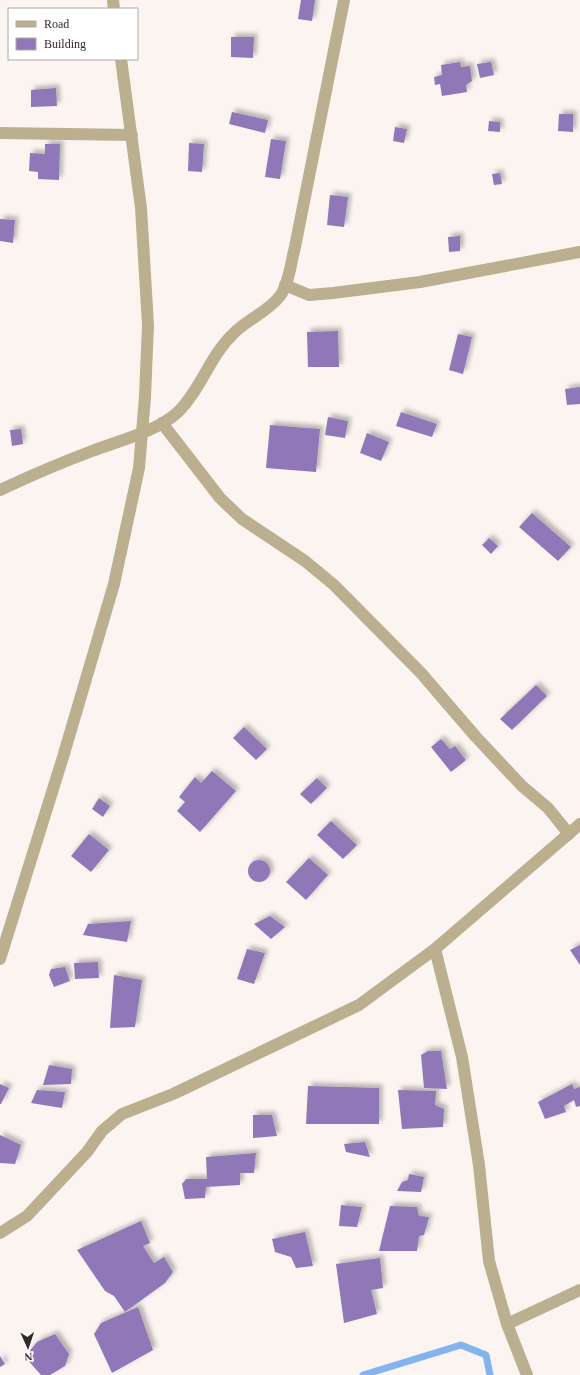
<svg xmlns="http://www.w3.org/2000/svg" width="580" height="1375" viewBox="0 0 580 1375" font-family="Georgia,serif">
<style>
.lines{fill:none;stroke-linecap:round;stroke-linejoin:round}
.stream{stroke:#84b4ee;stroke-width:7}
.building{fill:#9078b8;filter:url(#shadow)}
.minor{stroke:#bbaf90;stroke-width:12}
</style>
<defs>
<filter id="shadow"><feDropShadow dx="3.5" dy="-3.5" stdDeviation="2" flood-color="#0004"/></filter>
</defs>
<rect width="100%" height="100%" fill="#fbf4f1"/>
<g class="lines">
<path class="stream" d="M363 1375 461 1345 486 1355 490 1375"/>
</g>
<g class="building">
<path d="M301 0H315L312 21 298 19Z"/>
<path d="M231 37H254L253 58 231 57Z"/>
<path d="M460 62 461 67 470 66 472 81 466 85 467 92 442 96 440 84 435 85 434 77 442 75 441 65Z"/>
<path d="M491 62 494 75 480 78 477 64Z"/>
<path d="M56 88 57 106 31 107V90Z"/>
<path d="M232 112 268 120 265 133 229 124Z"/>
<path d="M559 114H573V132L558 131Z"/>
<path d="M489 121 500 122V132L488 131Z"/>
<path d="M395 127 407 129 404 143 393 141Z"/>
<path d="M271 139 286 141 280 179 265 177Z"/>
<path d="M189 143 204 144 202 172 188 171Z"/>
<path d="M45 144H60L59 180 38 179V172L29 171 30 153 45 154Z"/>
<path d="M500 173 502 184 494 185 492 174Z"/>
<path d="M330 195 348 197 344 227 327 225Z"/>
<path d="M0 219 15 220 13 243 0 241Z"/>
<path d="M460 236V251L449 252 448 237Z"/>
<path d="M338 331 339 367H308L307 332Z"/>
<path d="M458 334 472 337 463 374 449 370Z"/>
<path d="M580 387V404L567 405 565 389Z"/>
<path d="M401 412 437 424 432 437 396 426Z"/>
<path d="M328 417 348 421 345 438 325 435Z"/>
<path d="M270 425 320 429 316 472 266 468Z"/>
<path d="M21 429 23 444 12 446 10 430Z"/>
<path d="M367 433 389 442 381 461 360 453Z"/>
<path d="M532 513 571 547 558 561 519 527Z"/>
<path d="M489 538 498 546 491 554 482 545Z"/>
<path d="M536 685 547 696 512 730 500 719Z"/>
<path d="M244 727 267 749 256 760 233 738Z"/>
<path d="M441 739 450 749 455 746 466 760 451 772 431 747Z"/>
<path d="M212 771 236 791 200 832 177 811 185 802 179 797 195 777 201 783Z"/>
<path d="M317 778 327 788 311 804 300 794Z"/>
<path d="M99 798 110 806 103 817 92 809Z"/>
<path d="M331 821 357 845 343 859 317 835Z"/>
<path d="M89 834 109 850 91 872 71 856Z"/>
<path d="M309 858 328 875 306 900 286 882Z"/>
<circle cx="259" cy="871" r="11"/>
<path d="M270 916 285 927 271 939 254 924Z"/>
<path d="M131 921 127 942 83 935 88 924Z"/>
<path d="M580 945V965L570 950Z"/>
<path d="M247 949 265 953 254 984 237 979Z"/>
<path d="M98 962 99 978 75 979 74 963Z"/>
<path d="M65 967 70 981 54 987 49 975 51 969Z"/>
<path d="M114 975 142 980 135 1027 110 1028Z"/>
<path d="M428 1051H441L447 1089 424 1088 421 1055Z"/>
<path d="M49 1065 72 1069 71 1084 43 1085Z"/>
<path d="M0 1084 9 1088 1 1104H0Z"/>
<path d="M572 1084 574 1089 580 1087V1106L576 1107 574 1100 564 1106 566 1112 545 1119 538 1102Z"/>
<path d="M308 1086 379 1088V1124H306Z"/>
<path d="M37 1090 65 1092 62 1108 31 1103Z"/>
<path d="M398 1090 436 1091 435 1105 444 1109 443 1127 402 1129Z"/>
<path d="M253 1115H272L277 1136 253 1138Z"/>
<path d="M0 1135 21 1145 15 1164 0 1163Z"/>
<path d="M365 1142 370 1157 346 1152 344 1144Z"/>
<path d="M256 1153 254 1173H240V1185L206 1187 205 1198 185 1199 182 1184 186 1179H207L206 1157Z"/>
<path d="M409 1174 424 1177 421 1192 397 1191 402 1182 408 1180Z"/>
<path d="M341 1205 362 1207 357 1227 339 1226Z"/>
<path d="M390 1206 417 1207 419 1216 429 1217 424 1235 419 1236 417 1251H379Z"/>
<path d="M141 1221 150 1243 143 1246 154 1263 164 1257 173 1272 165 1283 125 1312 114 1296 105 1291 77 1250Z"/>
<path d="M305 1232 313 1266 296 1268 291 1257 275 1252 272 1239Z"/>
<path d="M380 1258 383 1288 371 1290 377 1314 344 1323 336 1264Z"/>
<path d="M138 1307 153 1350 112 1373 94 1334 101 1323Z"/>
<path d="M55 1334 69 1354 65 1366 50 1375H41L25 1357 37 1342Z"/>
<path d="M0 1356 5 1364 0 1367Z"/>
</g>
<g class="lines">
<g class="minor">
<path d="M113 0 114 9"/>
<path d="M0 133 132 135"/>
<path d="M285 285 309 295 333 293 420 282 580 252"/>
<path d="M162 423 220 498 242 519 305 561 334 585 421 673 476 737 522 786 548 808 569 834"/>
<path d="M0 490C30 476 60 463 92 451 118 441 159 431 179 411 201 389 210 356 233 334 246 320 268 312 280 296 289 284 291 262 295 247L344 0"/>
<path d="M435 949 462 1057 479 1165 489 1261 507 1324 527 1375"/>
<path d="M0 959 63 757 114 584 139 468 145 397 148 325 141 208 121 59"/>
<path d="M0 1233 27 1216 87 1152 102 1131 122 1114 173 1094 359 1005 435 949 580 824"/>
<path d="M507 1324 580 1290"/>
</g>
</g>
<rect x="8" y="8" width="130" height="52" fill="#ffffff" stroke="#aea9a7"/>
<rect x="16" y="21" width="20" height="6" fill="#bbaf90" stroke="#aea9a7"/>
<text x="44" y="28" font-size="12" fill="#352924">Road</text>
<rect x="16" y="38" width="20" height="12" fill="#9078b8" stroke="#aea9a7"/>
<text x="44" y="48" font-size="12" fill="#352924">Building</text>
<g transform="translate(28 1347) rotate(177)" stroke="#ffffff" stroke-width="3" paint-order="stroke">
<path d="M0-3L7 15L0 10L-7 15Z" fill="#352924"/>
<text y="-6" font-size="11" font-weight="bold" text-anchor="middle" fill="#352924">N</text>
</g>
</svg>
